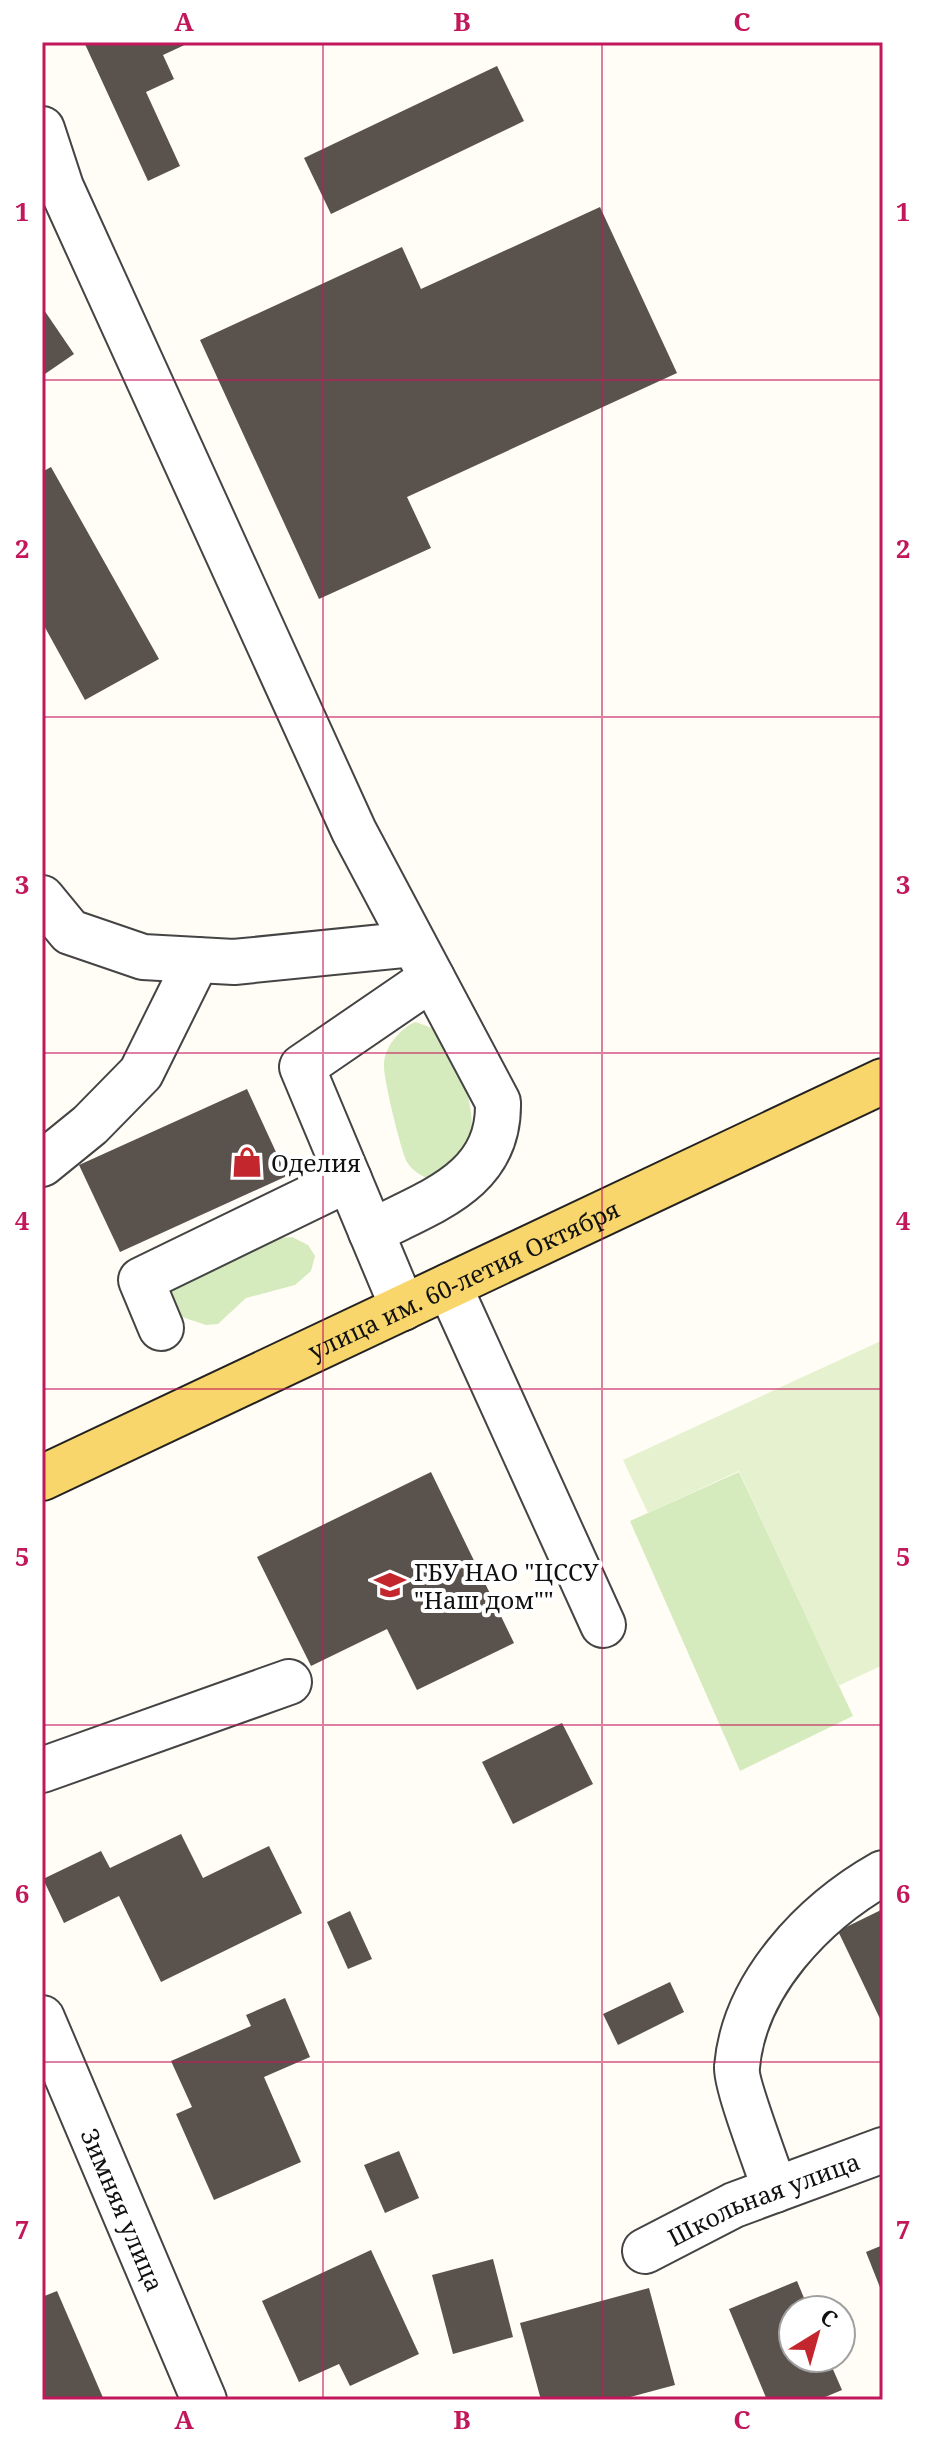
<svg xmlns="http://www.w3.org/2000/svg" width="925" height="2442" viewBox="0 0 925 2442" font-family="'Noto Serif',serif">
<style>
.green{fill:#d5ebbd}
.pitch{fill:#e6f2cf}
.building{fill:#5a524d}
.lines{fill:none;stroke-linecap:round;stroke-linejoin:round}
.minor-casing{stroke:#444;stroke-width:48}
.major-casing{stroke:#222;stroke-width:48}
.minor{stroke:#fff;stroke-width:44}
.major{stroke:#f9d66b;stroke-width:44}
.grid{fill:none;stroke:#c2185b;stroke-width:2;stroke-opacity:0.55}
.labels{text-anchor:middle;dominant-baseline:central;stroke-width:8;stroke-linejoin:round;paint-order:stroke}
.poi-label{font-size:24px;fill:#111;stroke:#fff;text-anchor:start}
.street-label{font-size:24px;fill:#111;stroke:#fff}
.neatline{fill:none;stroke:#c2185b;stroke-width:3}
.grid-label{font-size:26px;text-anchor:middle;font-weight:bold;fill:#c2185b}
</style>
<rect width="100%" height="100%" fill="#fffdf5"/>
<g class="green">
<path d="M415 1022C421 1024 428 1026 433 1029 458 1047 484 1125 466 1151 458 1162 442 1171 431 1180 422 1176 412 1171 407 1162 401 1151 383 1077 384 1065 384 1047 400 1029 415 1022Z"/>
<path d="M292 1237 308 1245 315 1256 311 1271 295 1285 246 1298 218 1324 206 1325 179 1316 165 1303 170 1289 264 1239Z"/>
<path d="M739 1472 853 1716 740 1771 630 1521Z"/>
</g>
<path class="pitch" d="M883 1340V1665L838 1686 739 1471 648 1513 623 1460Z"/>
<g class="building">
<path d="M84 42H191L163 55 174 79 146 92 180 166 148 181Z"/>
<path d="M497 66 524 121 331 214 304 158Z"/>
<path d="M600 207 677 373 407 497 431 548 319 599 200 340 402 247 421 289Z"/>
<path d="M42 307 74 354 42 376Z"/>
<path d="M51 467 159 659 85 700 42 622V472Z"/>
<path d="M247 1089 287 1176 120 1252 79 1165Z"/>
<path d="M431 1472 514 1643 417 1690 387 1629 311 1666 257 1557Z"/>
<path d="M562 1723 593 1784 513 1824 482 1762Z"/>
<path d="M181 1834 203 1878 269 1846 302 1913 161 1982 119 1896 64 1923 43 1879 101 1851 110 1868Z"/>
<path d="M883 1909V2025L838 1931Z"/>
<path d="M350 1911 372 1959 348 1969 327 1922Z"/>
<path d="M670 1982 684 2012 618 2045 603 2014Z"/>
<path d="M285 1998 310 2057 264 2077 301 2162 214 2200 176 2114 192 2107 171 2061 251 2026 246 2015Z"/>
<path d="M399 2151 419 2198 385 2213 364 2165Z"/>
<path d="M883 2245V2295L866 2252Z"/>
<path d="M371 2250 419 2354 350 2386 339 2364 299 2382 262 2301Z"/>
<path d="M493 2259 513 2337 453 2354 432 2275Z"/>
<path d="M797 2281 809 2310H793V2358H828L842 2390 818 2400H767L729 2309Z"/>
<path d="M649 2288 675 2385 619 2400H541L520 2323Z"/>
<path d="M57 2291 104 2400H42V2297Z"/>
</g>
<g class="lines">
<defs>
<g id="minor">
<path d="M42 129 61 187 354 831 498 1102C500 1181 431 1201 371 1232"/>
<path d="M42 898 70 932 143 957 234 962 413 944"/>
<path d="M42 1164 90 1125 141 1073 197 960"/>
<path d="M449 1286 603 1625"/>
<path d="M403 1308 302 1067 432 978"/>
<path d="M161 1328 141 1280 349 1179"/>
<path d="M42 1770 289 1682"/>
<path id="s1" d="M42 2018 204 2400"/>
<path d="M775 2190C768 2168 735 2083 737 2067 744 1984 814 1912 883 1873"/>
<path id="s2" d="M645 2251 734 2205 883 2150"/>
</g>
<g id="major">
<path id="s3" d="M42 1478 883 1081"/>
</g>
</defs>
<use href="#minor" class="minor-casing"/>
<use href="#major" class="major-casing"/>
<use href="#minor" class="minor"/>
<use href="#major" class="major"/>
</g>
<path class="grid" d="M323 42V2400M602 42V2400M42 380H883M42 717H883M42 1053H883M42 1389H883M42 1725H883M42 2062H883"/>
<defs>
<symbol id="shop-bare" viewBox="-9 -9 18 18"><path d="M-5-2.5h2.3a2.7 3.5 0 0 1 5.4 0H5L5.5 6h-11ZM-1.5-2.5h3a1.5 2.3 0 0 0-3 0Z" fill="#c4262e" stroke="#fff" stroke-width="2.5" paint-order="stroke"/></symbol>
<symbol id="school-bare" viewBox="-9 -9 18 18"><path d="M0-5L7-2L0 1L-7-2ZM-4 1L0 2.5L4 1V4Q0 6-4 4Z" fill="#c4262e" stroke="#fff" stroke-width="2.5" paint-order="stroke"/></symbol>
</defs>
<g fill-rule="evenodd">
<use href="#shop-bare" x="225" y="1140" width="44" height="44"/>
<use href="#school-bare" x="368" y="1563" width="44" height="44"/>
</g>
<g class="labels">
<g class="poi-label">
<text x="271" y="1162">Оделия</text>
<text x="414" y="1571">ГБУ НАО "ЦССУ<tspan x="414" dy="28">"Наш дом""</tspan></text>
</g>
<g class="street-label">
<text stroke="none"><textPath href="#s3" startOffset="466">улица им. 60-летия Октября</textPath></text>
<text stroke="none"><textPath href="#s2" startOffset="130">Школьная улица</textPath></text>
<text stroke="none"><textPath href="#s1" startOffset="208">Зимняя улица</textPath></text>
</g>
</g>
<rect width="925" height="2442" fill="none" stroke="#ffffff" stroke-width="88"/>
<g transform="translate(817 2334) rotate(37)"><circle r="38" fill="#ffffff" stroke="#a0a0a0" stroke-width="2"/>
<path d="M0-6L14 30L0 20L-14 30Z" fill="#c4262e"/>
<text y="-12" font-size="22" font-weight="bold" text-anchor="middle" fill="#111111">С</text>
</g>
<rect x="44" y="44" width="837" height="2354" class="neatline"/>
<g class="grid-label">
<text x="184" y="31">A</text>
<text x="462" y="31">B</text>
<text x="742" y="31">C</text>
<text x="22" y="221">1</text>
<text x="903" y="221">1</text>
<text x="22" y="558">2</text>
<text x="903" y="558">2</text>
<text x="22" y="894">3</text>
<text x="903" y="894">3</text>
<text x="22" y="1230">4</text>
<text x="903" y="1230">4</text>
<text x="22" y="1566">5</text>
<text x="903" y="1566">5</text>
<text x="22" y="1903">6</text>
<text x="903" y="1903">6</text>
<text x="22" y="2239">7</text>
<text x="903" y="2239">7</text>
<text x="184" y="2429">A</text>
<text x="462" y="2429">B</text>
<text x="742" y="2429">C</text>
</g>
</svg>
